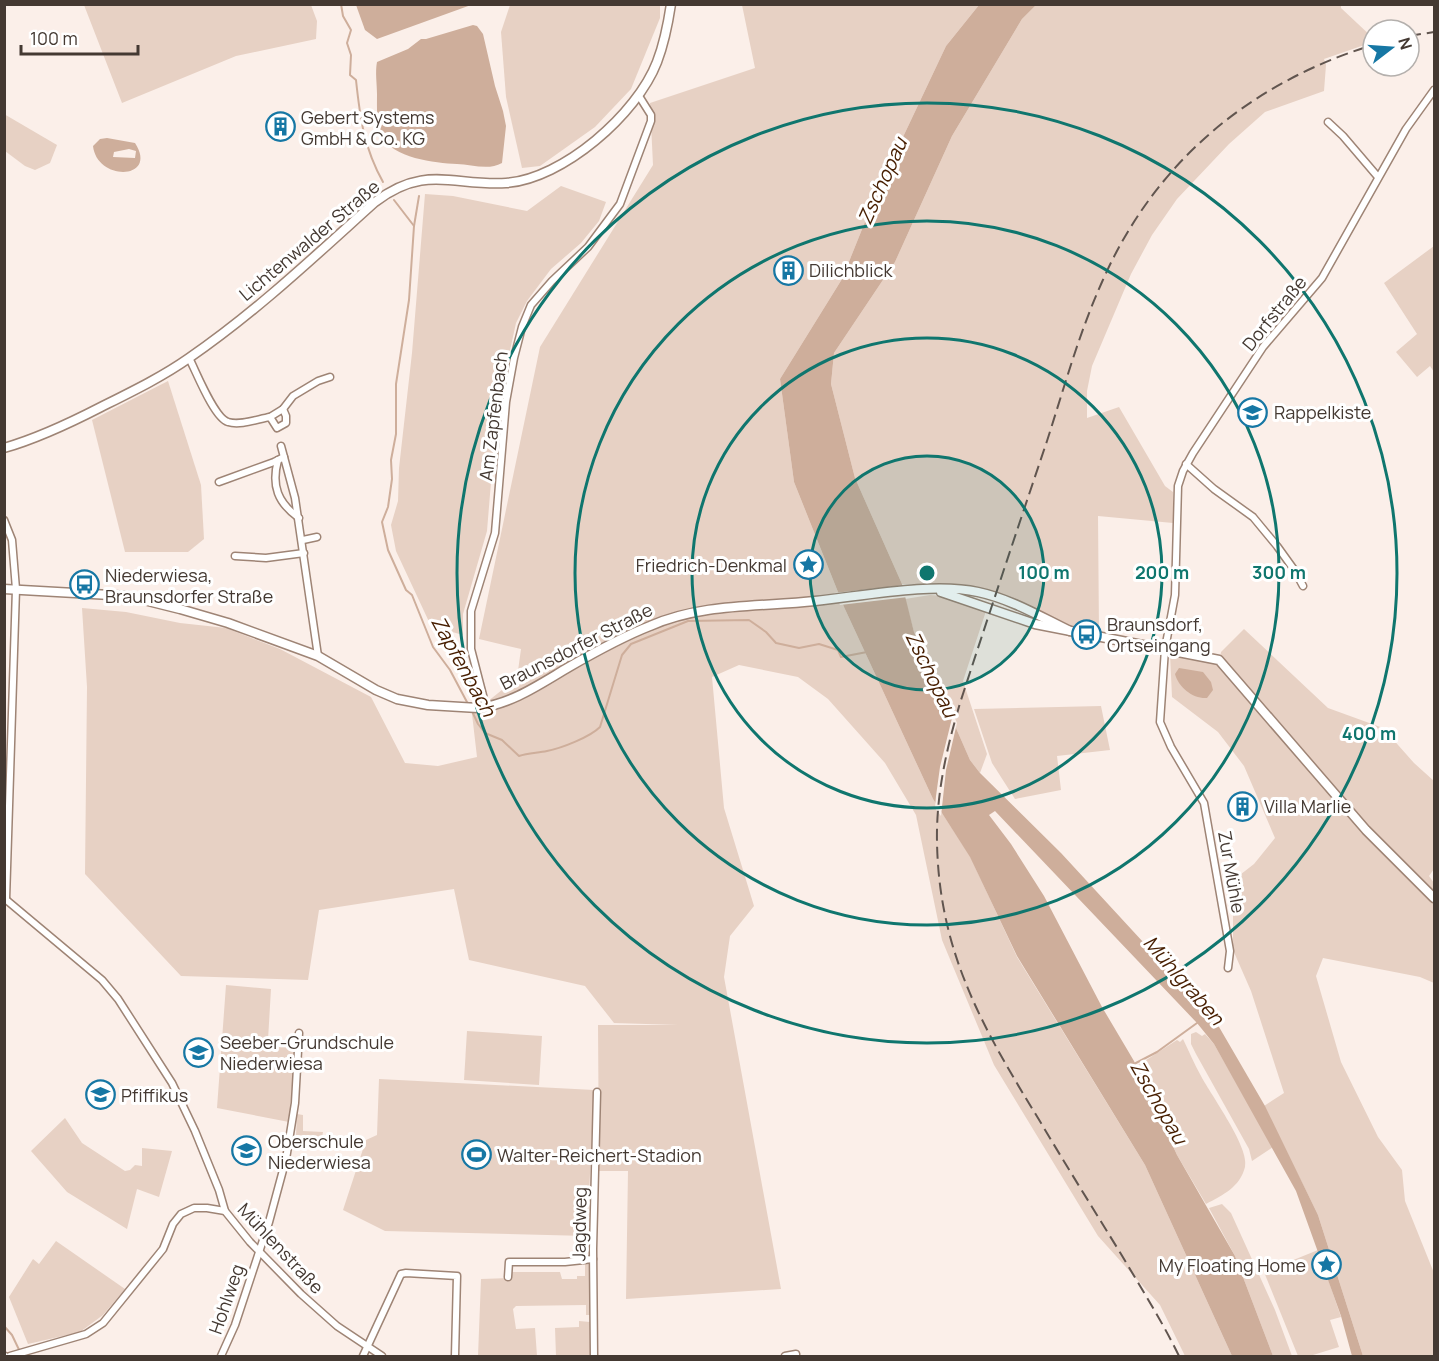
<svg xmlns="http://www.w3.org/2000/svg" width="1439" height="1361" viewBox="0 0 1439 1361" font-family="Manrope,sans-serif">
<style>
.green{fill:#e7d1c4}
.water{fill:#ceae9b;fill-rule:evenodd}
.pier{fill:#fbefe9}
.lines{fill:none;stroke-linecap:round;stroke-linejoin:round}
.stream{stroke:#ceae9b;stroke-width:2}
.street-casing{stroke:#9e8475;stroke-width:9}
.secondary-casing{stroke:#9e8475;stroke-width:11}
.street{stroke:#fff;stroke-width:6}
.secondary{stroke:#fff;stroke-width:8}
.rail{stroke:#61554f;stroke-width:2;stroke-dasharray:12 6;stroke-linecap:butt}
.ring{fill:none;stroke:#0f766e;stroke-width:3}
.labels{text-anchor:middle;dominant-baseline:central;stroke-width:6;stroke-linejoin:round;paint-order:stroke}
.poi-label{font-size:18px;fill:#443932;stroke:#fff;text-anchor:start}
.street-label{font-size:18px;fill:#443932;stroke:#fff}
.water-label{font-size:20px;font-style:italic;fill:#471e00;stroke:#fff}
.centre{fill:#0f766e;stroke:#fff;stroke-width:3}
.ring-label{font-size:18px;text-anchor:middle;font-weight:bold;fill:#0f766e;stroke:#fff;stroke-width:6;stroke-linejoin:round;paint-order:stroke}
</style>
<rect width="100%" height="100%" fill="#fbefe9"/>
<g class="green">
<path d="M84 5H311L317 21 316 39 236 56 122 103Z"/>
<path d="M510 5H660V18L631 89 595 127 540 166 522 168 506 97 501 32Z"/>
<path d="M742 5H979L946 46 877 192 842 279 780 379 794 482 844 607 933 799 970 856 1017 957 1145 1165 1232 1356H1185L1160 1305 1098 1236 994 1065 942 940 916 815 885 763 828 699 798 677 739 665 712 677 724 808 754 906 730 936 724 977 781 1289 626 1299 628 1171H599L598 1025H678L614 1023 585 986 469 960 454 889 319 910 308 980 181 976 85 874 87 687 82 608 126 612 180 623 226 628 280 649 371 697 405 763 438 766 477 757 472 714 517 678 521 649 479 639 540 347 653 165 650 103 755 68Z"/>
<path d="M1036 5H1341V8L1373 38V42L1324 59 1326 65 1324 91 1265 112 1229 144 1177 199 1152 235 1131 274 1092 366 1087 391V418L1119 407 1165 486 1173 492V523L1098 516 1099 633 1063 623 953 585 902 584 855 478 831 384 834 353 895 262 952 136 1022 19Z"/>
<path d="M4 114 57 145 50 163 35 170 25 166 5 151Z"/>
<path d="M561 186 606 202 599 221 581 243 551 269 527 301 516 323 497 409 487 531 463 614V635L431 626 396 551 391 525 398 501 399 468 412 353 425 194 453 196 527 211Z"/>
<path d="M1434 246V372L1430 366 1417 377 1396 352 1417 334 1384 283Z"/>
<path d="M168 381 201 485 204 539 188 552H125L92 420Z"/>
<path d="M930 595 945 596 986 611 963 681 987 754 980 773 970 760 914 632 905 599Z"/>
<path d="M1244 629 1328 708 1383 728 1414 763 1434 781V869L1429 876 1434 883V983L1420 977 1323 958 1316 976 1341 1062 1378 1137 1402 1170 1405 1201 1434 1273V1356H1363L1318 1215 1264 1106 1284 1093 1251 991 1233 950V912L1227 885 1254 864 1275 838 1244 766 1218 732 1172 697 1170 654 1206 660 1219 665 1221 652Z"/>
<path d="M1101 706 1110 750 1057 756 1061 790 1015 799 992 763 974 709Z"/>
<path d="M226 985 271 989 268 1040 296 1042 289 1122 217 1108Z"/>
<path d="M467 1031 542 1036 539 1085 464 1080Z"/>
<path d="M1196 1032 1202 1036 1205 1034 1214 1044 1273 1147 1252 1161 1249 1149 1196 1054 1191 1044V1034Z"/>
<path d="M1183 1039C1189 1051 1194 1064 1201 1076 1211 1095 1250 1148 1245 1167 1240 1187 1223 1195 1206 1204L1177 1155 1137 1066 1177 1040 1180 1042Z"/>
<path d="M379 1079 594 1090 587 1236 385 1231 343 1210 366 1140 377 1135Z"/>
<path d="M297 1114 303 1115V1131L323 1132 322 1137 296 1135Z"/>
<path d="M65 1118 82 1143 125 1171 130 1170 135 1165 142 1166V1148L172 1151 159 1197 137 1189 127 1229 67 1192 31 1151Z"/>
<path d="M1222 1204 1231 1213 1275 1310 1292 1356H1273L1235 1256 1209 1208Z"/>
<path d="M56 1241 125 1289 103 1315 80 1332 28 1344 9 1297 33 1259 39 1264Z"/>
<path d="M1318 1250 1341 1317 1330 1320 1339 1347 1313 1355V1356H1298L1264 1272Z"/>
<path d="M591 1262 590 1315H586V1305L516 1306 513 1309 516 1329 535 1328 537 1356H478L481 1279 510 1278 511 1272H560L562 1279H577V1276H585V1264H565Z"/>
<path d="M579 1321 590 1322 591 1356H556L555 1328 579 1327Z"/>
</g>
<g class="water">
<path d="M356 5V4L471 5 377 39 365 30Z"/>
<path d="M979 5H1036L1022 19 952 136 895 262 834 353 831 384 855 478 902 584 914 632 970 760 980 773 1061 853 1215 1020 1265 1106 1318 1215 1363 1356H1352L1341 1316 1296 1191 1214 1044 1197 1023 995 811 989 815 1011 844 1044 896 1102 1007 1134 1061 1177 1155 1235 1256 1273 1356H1232L1145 1165 1017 956 970 857 933 799 844 607 794 482 780 379 842 279 877 192 946 46Z"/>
<path d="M473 25 477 26 483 34 495 86 503 111 506 126 502 163C488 171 471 164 457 164 435 163 392 158 382 136 376 124 377 107 377 94 377 84 375 72 377 62L408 49 421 39H426Z"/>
<path d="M107 138 135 143C159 180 97 182 93 146L100 139ZM129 149 136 151 135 158 113 157 114 152Z"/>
<path d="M1179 668 1203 672 1211 682 1213 690 1207 698C1193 699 1179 688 1175 674Z"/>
</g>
<g class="pier">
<path d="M906 585 908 597 840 605 834 593Z"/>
<path d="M953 714 957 723 946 770 941 816 935 808 936 796 940 767Z"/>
</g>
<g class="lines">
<g class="stream">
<path d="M341 4 343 16 351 30 347 43 351 55 350 75 356 80C360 118 364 148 383 182"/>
<path d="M394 200 414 226 409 300 396 384V434L391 460 392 479 388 507 382 522 388 550 406 590 412 595 433 647 450 670 468 704"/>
<path d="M414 226 419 196"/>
<path d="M471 709 478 724 485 733 502 740 519 756C528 753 538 753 547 751 562 748 590 737 600 727L622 655 631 644 688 621 749 620 766 632 776 643 799 648 819 644 838 650 841 657 867 652"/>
<path d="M1134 1064 1157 1052 1197 1023"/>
<path d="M4 1326 12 1335 22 1356"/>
</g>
<defs>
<g id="street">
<path d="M1328 122 1343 136 1378 177"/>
<path d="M189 358C196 371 214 418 228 422 240 426 258 419 270 417L277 428 286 423V416L283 409"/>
<path d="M270 417 283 409 293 396 318 381 330 377"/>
<path d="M281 446 295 498 318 656"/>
<path d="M278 460C271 486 278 503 299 518"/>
<path d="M1186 464 1214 489 1253 517 1277 546 1295 571 1303 586"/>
<path d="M219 482 274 462 284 457"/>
<path d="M4 520 12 540 16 589 6 899"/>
<path d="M303 540 317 537"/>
<path d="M235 556 266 558 304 553"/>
<path d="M486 707 471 649V611L495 533 506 402 514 358 522 327 531 305 552 281 588 247 620 204 651 121V115L639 96"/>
<path d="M4 898 102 980 118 999 172 1083 195 1131 219 1190 225 1211 250 1242 301 1294 337 1326 382 1356"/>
<path d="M1228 968 1230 951 1204 803 1171 747 1160 722 1165 649 1175 595 1178 486 1183 471 1193 453 1263 347 1322 278 1406 129 1434 90"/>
<path d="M508 1277 509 1262H565L593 1259"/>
<path d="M4 1356H5"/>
<path d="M10 1356 86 1334 103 1323 163 1249 173 1224 181 1214 194 1208H207L225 1211"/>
<path d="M221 1356 235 1325 269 1222 286 1159 295 1103 299 1033"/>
<path d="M363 1356 401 1274 406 1273 457 1276 455 1356"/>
<path d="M594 1356 593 1249 597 1092"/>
<path d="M785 1356 796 1354V1356"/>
</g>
<g id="secondary">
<path d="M4 448C39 438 70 423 101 407 131 392 162 377 189 358 256 312 315 256 375 202 425 164 453 186 506 183 563 179 637 114 657 62 664 44 668 24 671 4"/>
<path d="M4 589 128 596 180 609 228 623 318 656 376 690 397 699 428 705 478 708C512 704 540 684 569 667 595 652 622 637 650 626 702 603 760 607 815 601 863 596 933 582 978 592 1011 599 1041 617 1070 631"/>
<path d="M941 592 1035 624 1219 660 1366 830 1434 898"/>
</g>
</defs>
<use href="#street" class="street-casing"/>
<use href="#secondary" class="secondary-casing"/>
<use href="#street" class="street"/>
<use href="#secondary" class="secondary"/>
<g class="rail">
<path d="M1409 36 1434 32"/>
<path d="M1179 1356C1162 1321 1141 1288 1121 1254 1094 1210 1067 1167 1041 1123 984 1030 939 954 937 842 936 794 947 746 961 700 989 614 1018 527 1047 441 1064 388 1079 333 1102 282 1154 163 1249 83 1373 45"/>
</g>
</g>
<circle cx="927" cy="573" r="117" fill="#0f766e" fill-opacity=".12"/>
<g class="ring">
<circle cx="927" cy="573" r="117"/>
<circle cx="927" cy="573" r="235"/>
<circle cx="927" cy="573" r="352"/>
<circle cx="927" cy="573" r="470"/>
</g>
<defs>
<symbol id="building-ring" viewBox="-11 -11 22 22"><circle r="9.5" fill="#fff" stroke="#1677a4" stroke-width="1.5"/><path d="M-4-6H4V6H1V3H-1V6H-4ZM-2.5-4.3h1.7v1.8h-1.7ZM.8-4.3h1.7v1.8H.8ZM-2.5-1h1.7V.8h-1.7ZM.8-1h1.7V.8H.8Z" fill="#1677a4"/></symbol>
<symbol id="school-ring" viewBox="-11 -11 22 22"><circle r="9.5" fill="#fff" stroke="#1677a4" stroke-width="1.5"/><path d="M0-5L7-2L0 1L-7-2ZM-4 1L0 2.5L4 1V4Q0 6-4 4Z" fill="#1677a4"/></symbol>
<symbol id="sight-ring" viewBox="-11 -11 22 22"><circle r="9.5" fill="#fff" stroke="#1677a4" stroke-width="1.5"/><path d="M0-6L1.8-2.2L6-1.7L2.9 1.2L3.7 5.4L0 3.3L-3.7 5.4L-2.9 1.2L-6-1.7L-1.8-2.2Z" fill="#1677a4"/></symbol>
<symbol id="bus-ring" viewBox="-11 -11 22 22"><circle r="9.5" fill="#fff" stroke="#1677a4" stroke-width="1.5"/><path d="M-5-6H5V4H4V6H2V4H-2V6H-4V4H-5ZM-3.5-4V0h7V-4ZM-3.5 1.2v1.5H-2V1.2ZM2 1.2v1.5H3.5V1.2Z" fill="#1677a4"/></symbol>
<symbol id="stadium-ring" viewBox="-11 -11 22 22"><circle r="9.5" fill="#fff" stroke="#1677a4" stroke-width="1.5"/><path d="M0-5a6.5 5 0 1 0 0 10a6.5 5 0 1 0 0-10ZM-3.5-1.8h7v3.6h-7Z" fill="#1677a4"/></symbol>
</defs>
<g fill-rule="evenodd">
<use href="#building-ring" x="264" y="110" width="33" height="33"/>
<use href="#building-ring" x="772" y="254" width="33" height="33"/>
<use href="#school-ring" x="1236" y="396" width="33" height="33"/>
<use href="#sight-ring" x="792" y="548" width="33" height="33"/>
<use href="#bus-ring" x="68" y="568" width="33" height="33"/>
<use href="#bus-ring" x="1070" y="618" width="33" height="33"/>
<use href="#building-ring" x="1226" y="790" width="33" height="33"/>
<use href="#school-ring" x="182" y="1036" width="33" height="33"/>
<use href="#school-ring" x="84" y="1078" width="33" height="33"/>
<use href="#school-ring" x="230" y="1134" width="33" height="33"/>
<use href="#stadium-ring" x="460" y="1138" width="33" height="33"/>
<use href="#sight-ring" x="1310" y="1248" width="33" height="33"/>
</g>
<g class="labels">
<g class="poi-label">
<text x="301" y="117">Gebert Systems<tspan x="301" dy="21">GmbH &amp; Co. KG</tspan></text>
<text x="809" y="270">Dilichblick</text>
<text x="1274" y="412">Rappelkiste</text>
<text x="787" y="565" text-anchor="end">Friedrich-Denkmal</text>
<text x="105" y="575">Niederwiesa,<tspan x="105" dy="21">Braunsdorfer Straße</tspan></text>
<text x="1107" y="624">Braunsdorf,<tspan x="1107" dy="21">Ortseingang</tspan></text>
<text x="1264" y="806">Villa Marlie</text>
<text x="220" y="1042">Seeber-Grundschule<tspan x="220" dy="21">Niederwiesa</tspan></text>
<text x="121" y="1095">Pfiffikus</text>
<text x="268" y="1141">Oberschule<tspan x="268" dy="21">Niederwiesa</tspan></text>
<text x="497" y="1155">Walter-Reichert-Stadion</text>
<text x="1306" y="1265" text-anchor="end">My Floating Home</text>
</g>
<g class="street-label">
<text transform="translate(309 240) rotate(-40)">Lichtenwalder Straße</text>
<text transform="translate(1274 313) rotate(-51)">Dorfstraße</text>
<text transform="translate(493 416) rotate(-83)">Am Zapfenbach</text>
<text transform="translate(576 646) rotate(-27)">Braunsdorfer Straße</text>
<text transform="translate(1232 872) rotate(80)">Zur Mühle</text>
<text transform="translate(579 1224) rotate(-89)">Jagdweg</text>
<text transform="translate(281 1248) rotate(47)">Mühlenstraße</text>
<text transform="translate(226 1299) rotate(-71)">Hohlweg</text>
</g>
<g class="water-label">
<text transform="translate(882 181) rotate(-66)">Zschopau</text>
<text transform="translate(464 666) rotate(61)">Zapfenbach</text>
<text transform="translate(932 674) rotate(64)">Zschopau</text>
<text transform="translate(1184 980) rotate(49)">Mühlgraben</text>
<text transform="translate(1159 1102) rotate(60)">Zschopau</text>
</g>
</g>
<circle cx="927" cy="573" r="9" class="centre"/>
<g class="ring-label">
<text x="1044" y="579">100 m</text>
<text x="1162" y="579">200 m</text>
<text x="1279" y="579">300 m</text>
<text x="1369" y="740">400 m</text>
</g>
<rect width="1439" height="1361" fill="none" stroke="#443932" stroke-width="12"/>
<g transform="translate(1391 48) rotate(73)"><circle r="28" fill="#ffffff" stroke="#b4b0ad" stroke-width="1.5"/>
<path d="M0-4.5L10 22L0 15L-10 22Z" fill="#1677a4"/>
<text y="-9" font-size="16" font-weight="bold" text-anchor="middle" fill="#443932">N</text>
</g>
<path d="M21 45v9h117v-9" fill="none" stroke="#443932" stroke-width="3"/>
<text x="30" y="45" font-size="18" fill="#443932" stroke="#ffffff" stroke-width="4.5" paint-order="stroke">100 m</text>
</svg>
